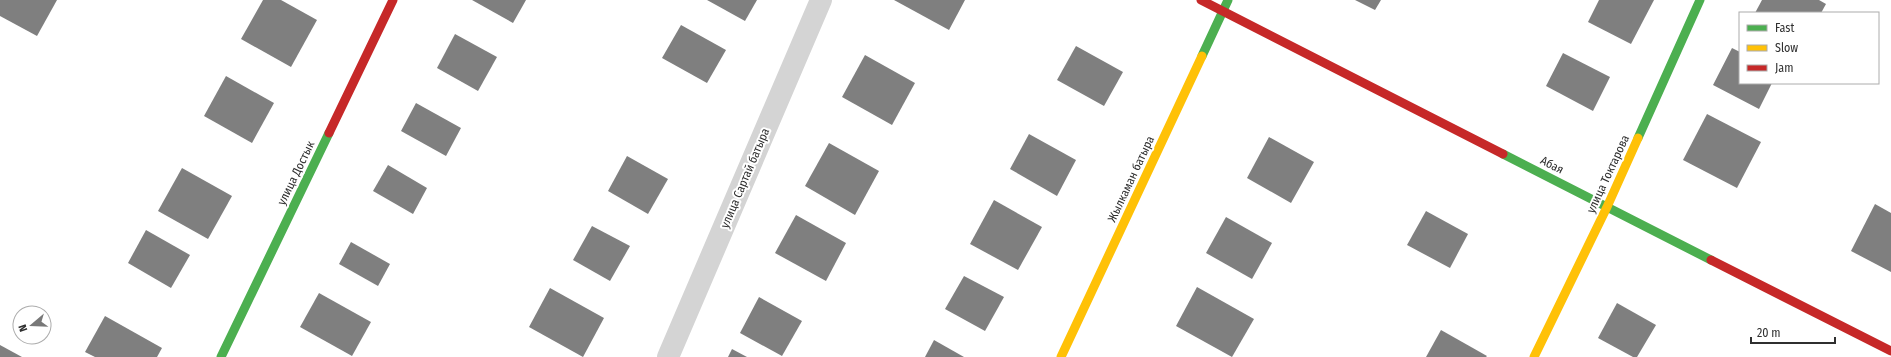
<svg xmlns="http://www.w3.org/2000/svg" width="1891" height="357" viewBox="0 0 1891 357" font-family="'Fira Sans Condensed',sans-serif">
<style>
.building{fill:#7f7f7f}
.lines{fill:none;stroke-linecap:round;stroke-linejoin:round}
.street{stroke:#d4d4d4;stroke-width:22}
.fast{stroke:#4caf50;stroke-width:9}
.slow{stroke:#ffc107;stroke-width:9}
.jam{stroke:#c62828;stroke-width:9}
.labels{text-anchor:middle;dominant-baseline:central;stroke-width:4;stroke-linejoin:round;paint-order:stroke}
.street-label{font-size:12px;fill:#2f2f2f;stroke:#fff}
</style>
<rect width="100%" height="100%" fill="#fff"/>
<g class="building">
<path d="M0 0H57L37 36 0 16Z"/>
<path d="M263 0H281L317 20 291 67 241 39Z"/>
<path d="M472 0H526L513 23Z"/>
<path d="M707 0H757L745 21Z"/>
<path d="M894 0H965L949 30Z"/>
<path d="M1355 0H1381L1375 10Z"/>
<path d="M1599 0H1654L1631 44 1588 22Z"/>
<path d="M1762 0H1819L1826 4 1821 13H1755Z"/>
<path d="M681 25 726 50 707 83 662 58Z"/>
<path d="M455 34 497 57 478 91 437 68Z"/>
<path d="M1076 46 1123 72 1104 106 1057 80Z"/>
<path d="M1732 48 1740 52V83H1772L1759 109 1713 85Z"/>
<path d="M1563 53 1610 77 1593 111 1546 86Z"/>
<path d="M865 55 915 83 892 125 842 97Z"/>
<path d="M226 76 274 103 252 143 204 116Z"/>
<path d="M416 103 461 128 446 156 401 131Z"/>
<path d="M1707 114 1761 142 1737 188 1683 160Z"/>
<path d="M1029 134 1076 160 1057 196 1010 169Z"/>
<path d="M1269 137 1314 162 1291 203 1247 178Z"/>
<path d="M829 143 879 171 855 215 805 186Z"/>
<path d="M627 156 668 179 648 214 608 191Z"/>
<path d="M388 165 427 188 413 214 373 191Z"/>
<path d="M182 168 232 196 208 239 158 211Z"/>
<path d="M994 200 1042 227 1018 270 970 244Z"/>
<path d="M1875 204 1891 213V272L1851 251Z"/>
<path d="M1426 211 1468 234 1450 268 1407 245Z"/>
<path d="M796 215 846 243 826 281 775 253Z"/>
<path d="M1226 217 1272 243 1252 279 1206 253Z"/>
<path d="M592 226 630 246 610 281 573 260Z"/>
<path d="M146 230 190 255 171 288 128 263Z"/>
<path d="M351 242 390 264 378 286 339 264Z"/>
<path d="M964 276 1004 297 985 331 945 309Z"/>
<path d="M1197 287 1254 319 1232 357 1176 326Z"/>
<path d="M550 288 604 318 583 357 529 327Z"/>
<path d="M319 293 371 322 352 356 300 327Z"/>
<path d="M759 297 802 321 782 356 740 333Z"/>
<path d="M1617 303 1656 325 1637 357H1633L1598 338Z"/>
<path d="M105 316 162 348 157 357H95L85 352Z"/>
<path d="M1441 330 1487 356 1486 357H1426Z"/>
<path d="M934 340 964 357H925Z"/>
<path d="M0 345 22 357H0Z"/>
<path d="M732 349 747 357H728Z"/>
</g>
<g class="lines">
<path class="street" d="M668 357 821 0"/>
<g class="fast">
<path d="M1202 56 1228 0"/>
<path d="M1638 138 1700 0"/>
<path d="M1503 154 1711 260"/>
<path d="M221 357 329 133"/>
</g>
<g class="slow">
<path d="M1061 357 1202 56"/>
<path d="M1534 357 1607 207 1638 138"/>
</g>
<g class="jam">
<path d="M1201 0 1503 154"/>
<path d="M329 133 393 0"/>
<path d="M1711 260 1891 351"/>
</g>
</g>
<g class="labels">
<g class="street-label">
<text transform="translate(1552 165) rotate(27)">Абая</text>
<text transform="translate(296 173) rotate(-64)">улица Достык</text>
<text transform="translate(1608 174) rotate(-65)">улица Токтарова</text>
<text transform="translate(745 178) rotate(-67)">улица Сартай батыра</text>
<text transform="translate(1131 179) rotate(-65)">Жылкаман батыра</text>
</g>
</g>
<rect x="1739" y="12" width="140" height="72" fill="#ffffff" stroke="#acacac"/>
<rect x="1747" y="25" width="20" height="6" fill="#4caf50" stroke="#acacac"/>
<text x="1775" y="32" font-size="12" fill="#2f2f2f">Fast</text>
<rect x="1747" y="45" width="20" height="6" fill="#ffc107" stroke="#acacac"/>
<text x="1775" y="52" font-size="12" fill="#2f2f2f">Slow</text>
<rect x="1747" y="65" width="20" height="6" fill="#c62828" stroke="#acacac"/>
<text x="1775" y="72" font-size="12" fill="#2f2f2f">Jam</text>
<g transform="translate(32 325) rotate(251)"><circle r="19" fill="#ffffff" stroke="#acacac"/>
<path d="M0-3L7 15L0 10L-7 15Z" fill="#787878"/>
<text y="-6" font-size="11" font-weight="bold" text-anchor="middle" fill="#2f2f2f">N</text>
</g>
<path d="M1751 337v6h84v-6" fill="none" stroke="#2f2f2f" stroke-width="2"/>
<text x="1757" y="337" font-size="12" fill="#2f2f2f" stroke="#ffffff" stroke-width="3" paint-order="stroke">20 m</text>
</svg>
